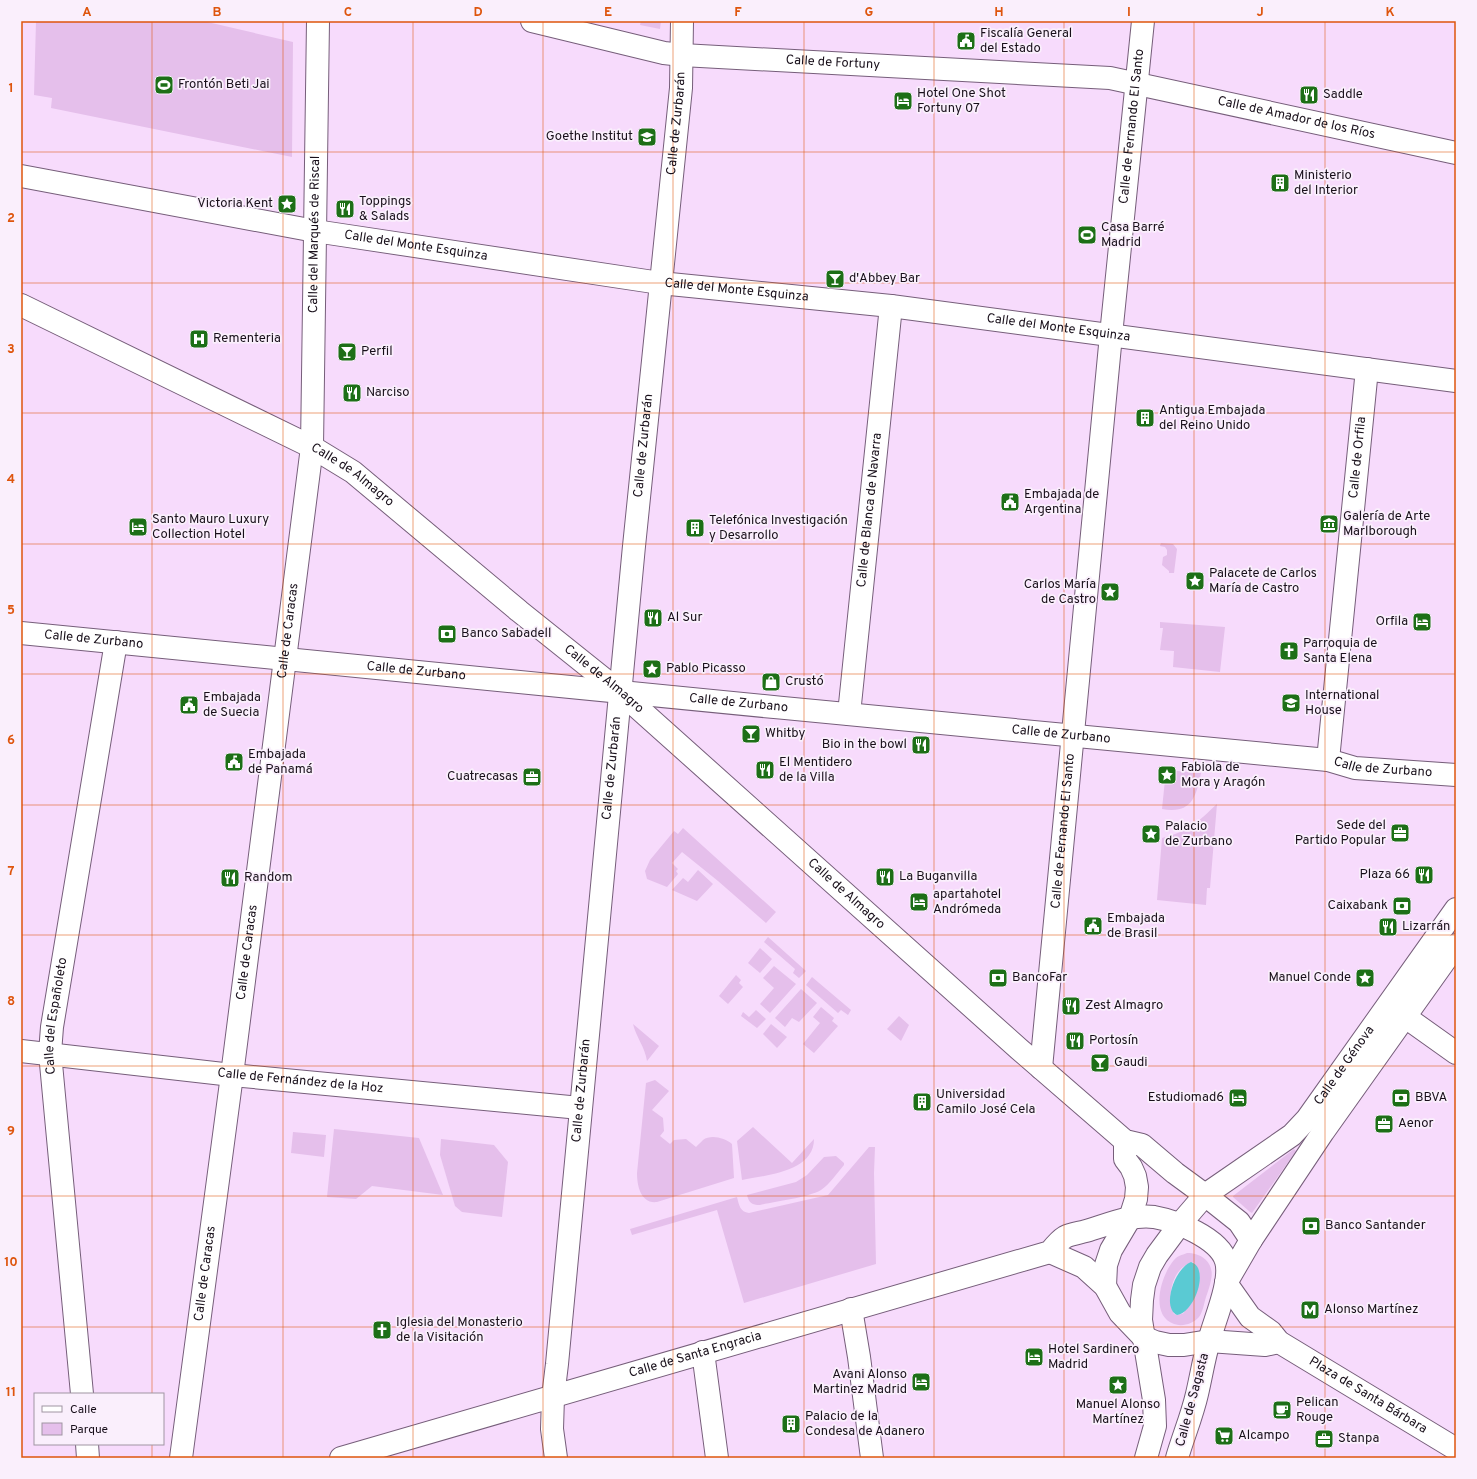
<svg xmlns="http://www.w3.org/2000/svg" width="1477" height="1479" viewBox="0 0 1477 1479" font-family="Overpass,sans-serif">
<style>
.green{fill:#e5bfeb;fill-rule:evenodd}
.water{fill:#5acad3}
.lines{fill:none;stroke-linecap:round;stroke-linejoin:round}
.minor-casing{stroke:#765e7a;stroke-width:24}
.major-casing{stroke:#765e7a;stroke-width:24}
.minor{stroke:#fff;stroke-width:22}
.major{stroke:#fff;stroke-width:22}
.grid{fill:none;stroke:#de550d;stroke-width:1;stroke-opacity:0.55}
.labels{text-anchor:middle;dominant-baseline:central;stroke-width:3.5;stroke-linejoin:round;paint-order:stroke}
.poi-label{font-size:13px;fill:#180f1a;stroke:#faeffc;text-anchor:start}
.street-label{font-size:13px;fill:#180f1a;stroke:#faeffc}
.neatline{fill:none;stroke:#de550d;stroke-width:1.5}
.grid-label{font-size:13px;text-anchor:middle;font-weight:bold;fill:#de550d}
</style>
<rect width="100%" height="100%" fill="#f7dbfc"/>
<g class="green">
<path d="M36 21H203L293 42 292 157 51 108 52 98 34 95Z"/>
<path d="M641 21H661L660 29 640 25Z"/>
<path d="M1161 543 1173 544 1177 549 1174 573H1169V571L1162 565 1163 557 1167 555V550L1165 547 1160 546Z"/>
<path d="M1160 622 1225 627 1220 672 1173 667 1174 651 1160 650 1163 628H1160Z"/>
<path d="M1166 770 1201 773C1196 798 1191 814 1162 809Z"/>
<path d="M1217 804 1210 888H1207L1206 905 1157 900 1162 838C1188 832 1199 821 1217 804Z"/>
<path d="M683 828 776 912 766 923 718 881 682 852 672 863 678 869 676 871 678 874 667 887 647 879 645 871 650 860 674 831 678 834Z"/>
<path d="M698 870 713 884 697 901 672 890 683 878 688 882Z"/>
<path d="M768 937 806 971 799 978 793 973 795 969 764 942Z"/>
<path d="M760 948 772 959 760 973 748 963Z"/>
<path d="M774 966 796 984 770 1013 760 1004 774 988 763 978Z"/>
<path d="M736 975 741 980 739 983 743 987 728 1004 719 996Z"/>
<path d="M812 977 851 1010 848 1015 841 1010 838 1013 806 985Z"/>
<path d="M801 989 817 1003 799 1022 792 1018 785 1027 775 1018Z"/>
<path d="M821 1007 834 1018 832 1021 838 1026 814 1053 803 1044 820 1023 813 1017Z"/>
<path d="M756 1010 766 1019 757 1028 741 1016 743 1012 749 1017Z"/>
<path d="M899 1016 909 1025 901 1041 887 1029Z"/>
<path d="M633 1024 659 1046 647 1061C645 1047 636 1037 633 1024Z"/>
<path d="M771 1024 787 1037 777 1048 763 1034Z"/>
<path d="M655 1080 669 1091 652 1110 663 1118 664 1131 660 1136 670 1144 674 1140 686 1139 696 1147C698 1145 701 1142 703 1140 711 1134 725 1138 732 1144L734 1178 657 1202C641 1204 637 1186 637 1173L646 1083Z"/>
<path d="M753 1127 792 1163 814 1139C814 1172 766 1175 742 1180L737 1141Z"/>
<path d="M334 1129 419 1138 443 1195 372 1186 356 1199 327 1197Z"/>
<path d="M293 1132 326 1135 324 1157 291 1153Z"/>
<path d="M441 1139 494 1145 508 1162 502 1217 462 1212 455 1206 440 1155Z"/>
<path d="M869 1147H875L874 1173 876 1264 744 1303 717 1210 632 1235 630 1229 737 1197C739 1205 740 1212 749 1213L828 1195Z"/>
<path d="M1294 1149 1296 1151 1252 1213 1250 1212 1233 1197V1196Z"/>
<path d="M836 1156 844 1163V1165C837 1173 830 1184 821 1190 807 1198 776 1201 760 1205 752 1205 749 1203 747 1195L796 1182 807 1175 824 1157Z"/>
<path d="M1187 1253C1202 1253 1215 1263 1211 1280 1210 1286 1208 1291 1206 1297 1204 1303 1203 1312 1199 1317 1193 1324 1182 1327 1174 1324 1149 1315 1161 1275 1174 1260 1177 1256 1182 1255 1187 1253ZM1193 1262 1195 1264 1184 1313 1178 1315 1174 1314C1166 1297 1172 1267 1193 1262Z"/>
</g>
<path class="water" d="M1191 1262C1210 1268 1195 1312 1177 1315 1161 1307 1175 1268 1191 1262Z"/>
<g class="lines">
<defs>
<g id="minor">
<path id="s1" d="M532 21 664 53 682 55 1110 78 1456 153"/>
<path id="s2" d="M21 176 315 231 660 283 891 306 1456 381"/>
<path id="s3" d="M21 305 312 447 353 472 519 611 619 691 1019 1049 1117 1134 1125 1141 1142 1145 1175 1173 1205 1195"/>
<path id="s4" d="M21 633C457 675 892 720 1328 760L1355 768 1456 775"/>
<path id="s5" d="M849 714 891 306"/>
<path id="s6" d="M1328 760 1367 369"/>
<path d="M1390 1006 1456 1053"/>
<path id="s7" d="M21 1051 232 1075 580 1108"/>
<path id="s8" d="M1041 1068 1111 335 1143 21"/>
<path id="s9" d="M1226 1283 1250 1317 1271 1332 1279 1342 1456 1449"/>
<path d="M1105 1286 1106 1265 1111 1250 1130 1218 1136 1199 1137 1187 1135 1176 1131 1167 1125 1159V1141"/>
<path d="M851 1309 859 1357 872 1458"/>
<path d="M1209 1341 1265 1345 1279 1342"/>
<path d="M703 1352 717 1458"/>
<path id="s10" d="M82 1394 50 1053 52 1027 116 642"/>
<path d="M87 1444 88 1458"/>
<path id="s11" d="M181 1458 232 1075 312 447 318 21"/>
<path id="s12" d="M556 1458 552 1429 553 1397 557 1364C595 938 636 513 681 88L682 21"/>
</g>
<g id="major">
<path d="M1205 1195 1239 1222 1251 1240"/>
<path d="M1050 1252 1084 1267 1105 1286 1120 1313 1143 1337 1155 1342 1169 1345H1184L1209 1341"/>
<path d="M1226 1283 1251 1240 1323 1132 1456 945"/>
<path id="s13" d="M341 1458 1050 1252C1054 1247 1060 1240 1065 1237 1071 1234 1079 1233 1086 1231 1107 1225 1131 1214 1154 1217 1176 1221 1219 1238 1226 1261 1232 1281 1214 1321 1209 1341 1204 1358 1201 1377 1197 1394 1192 1416 1183 1437 1177 1458"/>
<path id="s14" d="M1146 1458 1155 1426 1154 1400 1141 1320 1142 1300 1144 1285 1150 1267 1157 1255 1180 1224 1205 1195 1292 1135 1307 1119 1456 909"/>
</g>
</defs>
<use href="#minor" class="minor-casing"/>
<use href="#major" class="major-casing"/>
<use href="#minor" class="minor"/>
<use href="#major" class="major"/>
</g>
<path class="grid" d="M152 21V1394M283 21V1458M413 21V1458M543 21V1458M673 21V1458M804 21V1458M934 21V1458M1064 21V1458M1194 21V1458M1325 21V1458M21 152H1456M21 283H1456M21 413H1456M21 544H1456M21 674H1456M21 805H1456M21 935H1456M21 1066H1456M21 1196H1456M21 1327H1456M152 1444V1458"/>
<defs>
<symbol id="civic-square" viewBox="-11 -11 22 22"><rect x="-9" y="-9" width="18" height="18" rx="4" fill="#1d6f17" stroke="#faeffc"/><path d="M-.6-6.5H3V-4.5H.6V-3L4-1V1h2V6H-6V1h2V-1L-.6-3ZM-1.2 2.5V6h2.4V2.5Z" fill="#fff"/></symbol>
<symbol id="stadium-square" viewBox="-11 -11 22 22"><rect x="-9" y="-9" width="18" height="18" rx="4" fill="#1d6f17" stroke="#faeffc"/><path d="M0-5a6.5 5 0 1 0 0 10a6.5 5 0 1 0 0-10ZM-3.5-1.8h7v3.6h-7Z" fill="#fff"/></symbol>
<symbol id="restaurant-square" viewBox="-11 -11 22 22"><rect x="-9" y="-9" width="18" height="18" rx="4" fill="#1d6f17" stroke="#faeffc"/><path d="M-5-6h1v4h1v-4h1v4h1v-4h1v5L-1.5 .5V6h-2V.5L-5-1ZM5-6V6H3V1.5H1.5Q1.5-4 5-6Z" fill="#fff"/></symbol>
<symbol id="hotel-square" viewBox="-11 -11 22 22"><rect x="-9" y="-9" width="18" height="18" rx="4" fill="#1d6f17" stroke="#faeffc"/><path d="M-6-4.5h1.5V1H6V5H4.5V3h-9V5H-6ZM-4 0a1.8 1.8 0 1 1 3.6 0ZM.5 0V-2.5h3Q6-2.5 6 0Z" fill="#fff"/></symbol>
<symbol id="school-square" viewBox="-11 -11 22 22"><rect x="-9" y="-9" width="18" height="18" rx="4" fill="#1d6f17" stroke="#faeffc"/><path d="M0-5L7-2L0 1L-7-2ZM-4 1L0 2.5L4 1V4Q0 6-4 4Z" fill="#fff"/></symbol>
<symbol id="building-square" viewBox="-11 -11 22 22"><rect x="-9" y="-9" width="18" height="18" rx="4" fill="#1d6f17" stroke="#faeffc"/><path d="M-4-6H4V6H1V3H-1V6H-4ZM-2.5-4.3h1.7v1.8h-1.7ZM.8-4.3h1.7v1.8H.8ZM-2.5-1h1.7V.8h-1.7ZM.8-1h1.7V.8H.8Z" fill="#fff"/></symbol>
<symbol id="sight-square" viewBox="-11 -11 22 22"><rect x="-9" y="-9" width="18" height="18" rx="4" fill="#1d6f17" stroke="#faeffc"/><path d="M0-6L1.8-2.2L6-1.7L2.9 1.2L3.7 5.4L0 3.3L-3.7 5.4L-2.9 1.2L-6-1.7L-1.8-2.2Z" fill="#fff"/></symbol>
<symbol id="bar-square" viewBox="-11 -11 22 22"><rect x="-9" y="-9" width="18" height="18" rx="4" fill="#1d6f17" stroke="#faeffc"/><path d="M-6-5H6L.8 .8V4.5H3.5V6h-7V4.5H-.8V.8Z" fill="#fff"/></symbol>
<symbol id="hospital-square" viewBox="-11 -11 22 22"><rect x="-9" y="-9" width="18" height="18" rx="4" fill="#1d6f17" stroke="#faeffc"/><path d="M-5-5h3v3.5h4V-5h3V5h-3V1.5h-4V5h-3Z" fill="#fff"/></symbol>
<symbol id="museum-square" viewBox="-11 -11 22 22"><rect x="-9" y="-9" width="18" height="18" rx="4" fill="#1d6f17" stroke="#faeffc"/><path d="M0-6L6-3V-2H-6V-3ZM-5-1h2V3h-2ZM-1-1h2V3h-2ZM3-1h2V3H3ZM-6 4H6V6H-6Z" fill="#fff"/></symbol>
<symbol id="bank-square" viewBox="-11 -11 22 22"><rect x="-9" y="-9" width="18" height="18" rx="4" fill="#1d6f17" stroke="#faeffc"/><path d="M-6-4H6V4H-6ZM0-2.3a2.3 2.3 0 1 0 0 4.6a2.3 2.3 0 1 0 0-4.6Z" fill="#fff"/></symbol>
<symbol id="church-square" viewBox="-11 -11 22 22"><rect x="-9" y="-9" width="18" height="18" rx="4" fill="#1d6f17" stroke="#faeffc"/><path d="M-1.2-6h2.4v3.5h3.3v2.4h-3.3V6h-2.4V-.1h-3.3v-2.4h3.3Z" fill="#fff"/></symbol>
<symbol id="shop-square" viewBox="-11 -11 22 22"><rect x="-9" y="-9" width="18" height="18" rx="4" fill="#1d6f17" stroke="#faeffc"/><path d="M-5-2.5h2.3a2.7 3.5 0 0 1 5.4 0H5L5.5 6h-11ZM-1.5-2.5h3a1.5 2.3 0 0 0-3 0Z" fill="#fff"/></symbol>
<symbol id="office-square" viewBox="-11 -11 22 22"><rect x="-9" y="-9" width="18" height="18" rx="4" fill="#1d6f17" stroke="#faeffc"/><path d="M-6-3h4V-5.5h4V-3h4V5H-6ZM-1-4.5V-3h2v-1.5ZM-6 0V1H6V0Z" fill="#fff"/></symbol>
<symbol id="metro-square" viewBox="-11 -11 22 22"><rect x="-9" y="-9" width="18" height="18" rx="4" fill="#1d6f17" stroke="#faeffc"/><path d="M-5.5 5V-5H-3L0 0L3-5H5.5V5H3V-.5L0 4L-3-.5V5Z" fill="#fff"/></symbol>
<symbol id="cafe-square" viewBox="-11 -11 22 22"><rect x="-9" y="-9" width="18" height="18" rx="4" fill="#1d6f17" stroke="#faeffc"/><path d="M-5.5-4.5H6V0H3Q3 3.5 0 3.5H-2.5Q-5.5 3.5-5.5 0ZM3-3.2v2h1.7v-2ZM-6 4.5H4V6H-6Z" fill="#fff"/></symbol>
<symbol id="supermarket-square" viewBox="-11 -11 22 22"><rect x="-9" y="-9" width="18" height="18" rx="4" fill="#1d6f17" stroke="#faeffc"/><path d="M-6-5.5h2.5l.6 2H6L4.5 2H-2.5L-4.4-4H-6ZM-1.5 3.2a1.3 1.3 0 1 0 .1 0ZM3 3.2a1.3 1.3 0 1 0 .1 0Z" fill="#fff"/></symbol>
</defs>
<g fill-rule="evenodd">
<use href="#civic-square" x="955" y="30" width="22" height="22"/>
<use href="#stadium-square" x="153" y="74" width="22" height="22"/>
<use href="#restaurant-square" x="1298" y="84" width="22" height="22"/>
<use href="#hotel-square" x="892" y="90" width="22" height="22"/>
<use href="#school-square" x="636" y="126" width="22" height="22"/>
<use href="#building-square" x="1269" y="172" width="22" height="22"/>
<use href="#sight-square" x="276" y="193" width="22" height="22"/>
<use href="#restaurant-square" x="334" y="198" width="22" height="22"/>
<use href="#stadium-square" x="1076" y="224" width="22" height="22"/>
<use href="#bar-square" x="824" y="268" width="22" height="22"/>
<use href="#hospital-square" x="188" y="328" width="22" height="22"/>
<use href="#bar-square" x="336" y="341" width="22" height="22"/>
<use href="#restaurant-square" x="341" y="382" width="22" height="22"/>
<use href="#building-square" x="1134" y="407" width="22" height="22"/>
<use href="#civic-square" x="999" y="491" width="22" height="22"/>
<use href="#museum-square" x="1318" y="513" width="22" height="22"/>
<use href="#hotel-square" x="127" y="516" width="22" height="22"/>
<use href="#building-square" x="684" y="517" width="22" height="22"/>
<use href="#sight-square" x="1184" y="570" width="22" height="22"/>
<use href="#sight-square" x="1099" y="581" width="22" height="22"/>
<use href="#restaurant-square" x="642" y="607" width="22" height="22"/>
<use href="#hotel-square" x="1411" y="611" width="22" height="22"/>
<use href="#bank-square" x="436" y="623" width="22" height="22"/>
<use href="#church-square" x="1278" y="640" width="22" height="22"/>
<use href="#sight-square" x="641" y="658" width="22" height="22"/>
<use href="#shop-square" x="760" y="671" width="22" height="22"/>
<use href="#school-square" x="1280" y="692" width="22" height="22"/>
<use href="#civic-square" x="178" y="694" width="22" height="22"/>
<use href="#bar-square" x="740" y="723" width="22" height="22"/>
<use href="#restaurant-square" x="910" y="734" width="22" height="22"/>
<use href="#civic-square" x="223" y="751" width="22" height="22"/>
<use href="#restaurant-square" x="754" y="759" width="22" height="22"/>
<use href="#sight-square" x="1156" y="764" width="22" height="22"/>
<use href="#office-square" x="521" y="766" width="22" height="22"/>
<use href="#office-square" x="1389" y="822" width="22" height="22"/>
<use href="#sight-square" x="1140" y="823" width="22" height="22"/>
<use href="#restaurant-square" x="1413" y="864" width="22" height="22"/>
<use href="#restaurant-square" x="874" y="866" width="22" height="22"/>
<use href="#restaurant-square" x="219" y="867" width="22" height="22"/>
<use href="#hotel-square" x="908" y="891" width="22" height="22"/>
<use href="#bank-square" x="1391" y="895" width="22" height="22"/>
<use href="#civic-square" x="1082" y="915" width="22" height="22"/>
<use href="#restaurant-square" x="1377" y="916" width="22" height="22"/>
<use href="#bank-square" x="987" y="967" width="22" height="22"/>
<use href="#sight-square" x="1354" y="967" width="22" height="22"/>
<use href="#restaurant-square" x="1060" y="995" width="22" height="22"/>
<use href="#restaurant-square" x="1064" y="1030" width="22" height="22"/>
<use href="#bar-square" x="1089" y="1052" width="22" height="22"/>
<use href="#hotel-square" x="1227" y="1087" width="22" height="22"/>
<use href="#bank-square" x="1390" y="1087" width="22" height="22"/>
<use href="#building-square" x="911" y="1091" width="22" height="22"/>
<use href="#office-square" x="1373" y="1113" width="22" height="22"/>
<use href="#bank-square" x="1300" y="1215" width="22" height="22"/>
<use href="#metro-square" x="1299" y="1299" width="22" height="22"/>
<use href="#church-square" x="371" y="1319" width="22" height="22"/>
<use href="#hotel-square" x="1023" y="1346" width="22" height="22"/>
<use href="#hotel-square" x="910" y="1371" width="22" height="22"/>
<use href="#sight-square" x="1107" y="1374" width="22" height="22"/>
<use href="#cafe-square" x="1271" y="1399" width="22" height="22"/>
<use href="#building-square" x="780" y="1413" width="22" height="22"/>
<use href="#supermarket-square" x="1213" y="1425" width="22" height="22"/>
<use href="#office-square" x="1313" y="1428" width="22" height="22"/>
</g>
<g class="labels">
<g class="poi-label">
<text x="980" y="34">Fiscalía General<tspan x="980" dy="15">del Estado</tspan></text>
<text x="178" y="85">Frontón Beti Jai</text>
<text x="917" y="94">Hotel One Shot<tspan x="917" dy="15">Fortuny 07</tspan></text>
<text x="1323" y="95">Saddle</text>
<text x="633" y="137" text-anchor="end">Goethe Institut</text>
<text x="1294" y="176">Ministerio<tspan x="1294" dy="15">del Interior</tspan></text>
<text x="359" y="202">Toppings<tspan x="359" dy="15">&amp; Salads</tspan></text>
<text x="273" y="204" text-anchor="end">Victoria Kent</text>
<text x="1101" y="228">Casa Barré<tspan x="1101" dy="15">Madrid</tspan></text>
<text x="849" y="279">d'Abbey Bar</text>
<text x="213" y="339">Rementeria</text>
<text x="361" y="352">Perfil</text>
<text x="366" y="393">Narciso</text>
<text x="1159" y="411">Antigua Embajada<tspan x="1159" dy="15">del Reino Unido</tspan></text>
<text x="1024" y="495">Embajada de<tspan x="1024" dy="15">Argentina</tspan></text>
<text x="1343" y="517">Galería de Arte<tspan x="1343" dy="15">Marlborough</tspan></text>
<text x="152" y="520">Santo Mauro Luxury<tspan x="152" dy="15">Collection Hotel</tspan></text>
<text x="709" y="521">Telefónica Investigación<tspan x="709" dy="15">y Desarrollo</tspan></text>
<text x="1209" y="574">Palacete de Carlos<tspan x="1209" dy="15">María de Castro</tspan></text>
<text x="1096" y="585" text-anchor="end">Carlos María<tspan x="1096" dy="15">de Castro</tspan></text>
<text x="667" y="618">Al Sur</text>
<text x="1408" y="622" text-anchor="end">Orfila</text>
<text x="461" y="634">Banco Sabadell</text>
<text x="1303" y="644">Parroquia de<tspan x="1303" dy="15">Santa Elena</tspan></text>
<text x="666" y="669">Pablo Picasso</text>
<text x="785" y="682">Crustó</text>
<text x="1305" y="696">International<tspan x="1305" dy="15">House</tspan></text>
<text x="203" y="698">Embajada<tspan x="203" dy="15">de Suecia</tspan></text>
<text x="765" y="734">Whitby</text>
<text x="907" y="745" text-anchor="end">Bio in the bowl</text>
<text x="248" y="755">Embajada<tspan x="248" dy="15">de Panamá</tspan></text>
<text x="779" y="763">El Mentidero<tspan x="779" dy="15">de la Villa</tspan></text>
<text x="1181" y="768">Fabiola de<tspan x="1181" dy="15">Mora y Aragón</tspan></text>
<text x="518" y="777" text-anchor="end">Cuatrecasas</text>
<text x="1386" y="826" text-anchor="end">Sede del<tspan x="1386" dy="15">Partido Popular</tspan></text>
<text x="1165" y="827">Palacio<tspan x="1165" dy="15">de Zurbano</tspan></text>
<text x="1410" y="875" text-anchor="end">Plaza 66</text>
<text x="899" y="877">La Buganvilla</text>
<text x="244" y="878">Random</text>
<text x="933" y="895">apartahotel<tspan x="933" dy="15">Andrómeda</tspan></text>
<text x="1388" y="906" text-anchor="end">Caixabank</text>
<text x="1107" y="919">Embajada<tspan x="1107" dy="15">de Brasil</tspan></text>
<text x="1402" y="927">Lizarrán</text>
<text x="1012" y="978">BancoFar</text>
<text x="1351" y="978" text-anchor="end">Manuel Conde</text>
<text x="1085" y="1006">Zest Almagro</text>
<text x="1089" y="1041">Portosín</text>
<text x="1114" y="1063">Gaudi</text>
<text x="936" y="1095">Universidad<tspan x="936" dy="15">Camilo José Cela</tspan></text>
<text x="1224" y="1098" text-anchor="end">Estudiomad6</text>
<text x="1415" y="1098">BBVA</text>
<text x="1398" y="1124">Aenor</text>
<text x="1325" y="1226">Banco Santander</text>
<text x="1324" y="1310">Alonso Martínez</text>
<text x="396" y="1323">Iglesia del Monasterio<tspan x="396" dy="15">de la Visitación</tspan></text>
<text x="1048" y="1350">Hotel Sardinero<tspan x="1048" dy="15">Madrid</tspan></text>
<text x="907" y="1375" text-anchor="end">Avani Alonso<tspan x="907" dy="15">Martinez Madrid</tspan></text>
<text x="1296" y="1403">Pelican<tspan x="1296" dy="15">Rouge</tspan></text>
<text x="1118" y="1405" text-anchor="middle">Manuel Alonso<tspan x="1118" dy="15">Martínez</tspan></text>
<text x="805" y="1417">Palacio de la<tspan x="805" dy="15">Condesa de Adanero</tspan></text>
<text x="1238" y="1436">Alcampo</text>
<text x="1338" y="1439">Stanpa</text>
</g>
<g class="street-label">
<text stroke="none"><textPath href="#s1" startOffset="305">Calle de Fortuny</textPath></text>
<text stroke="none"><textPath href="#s1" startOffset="773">Calle de Amador de los Ríos</textPath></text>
<text stroke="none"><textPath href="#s12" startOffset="1341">Calle de Zurbarán</textPath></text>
<text stroke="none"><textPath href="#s8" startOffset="946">Calle de Fernando El Santo</textPath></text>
<text stroke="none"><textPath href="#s11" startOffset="1232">Calle del Marqués de Riscal</textPath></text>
<text stroke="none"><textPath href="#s2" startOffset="401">Calle del Monte Esquinza</textPath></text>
<text stroke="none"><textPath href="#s2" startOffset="725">Calle del Monte Esquinza</textPath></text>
<text stroke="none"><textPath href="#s2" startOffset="1049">Calle del Monte Esquinza</textPath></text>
<text stroke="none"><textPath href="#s12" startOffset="1017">Calle de Zurbarán</textPath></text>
<text stroke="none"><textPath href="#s6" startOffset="304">Calle de Orfila</textPath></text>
<text stroke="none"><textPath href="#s3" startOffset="373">Calle de Almagro</textPath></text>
<text stroke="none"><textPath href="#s5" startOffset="205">Calle de Blanca de Navarra</textPath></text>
<text stroke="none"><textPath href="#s11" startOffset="834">Calle de Caracas</textPath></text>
<text stroke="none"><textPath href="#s4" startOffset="73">Calle de Zurbano</textPath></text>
<text stroke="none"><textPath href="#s4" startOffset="397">Calle de Zurbano</textPath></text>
<text stroke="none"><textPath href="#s3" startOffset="697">Calle de Almagro</textPath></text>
<text stroke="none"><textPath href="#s4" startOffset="721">Calle de Zurbano</textPath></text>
<text stroke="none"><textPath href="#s4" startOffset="1045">Calle de Zurbano</textPath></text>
<text stroke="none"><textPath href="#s4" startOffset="1369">Calle de Zurbano</textPath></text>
<text stroke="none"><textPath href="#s12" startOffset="693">Calle de Zurbarán</textPath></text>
<text stroke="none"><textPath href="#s8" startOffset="238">Calle de Fernando El Santo</textPath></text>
<text stroke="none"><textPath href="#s3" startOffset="1021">Calle de Almagro</textPath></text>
<text stroke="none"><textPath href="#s11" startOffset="510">Calle de Caracas</textPath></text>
<text stroke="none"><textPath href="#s10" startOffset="380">Calle del Españoleto</textPath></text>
<text stroke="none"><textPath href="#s14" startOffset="478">Calle de Génova</textPath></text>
<text stroke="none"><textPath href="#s7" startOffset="281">Calle de Fernández de la Hoz</textPath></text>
<text stroke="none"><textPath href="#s12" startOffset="369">Calle de Zurbarán</textPath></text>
<text stroke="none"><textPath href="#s11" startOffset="186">Calle de Caracas</textPath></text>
<text stroke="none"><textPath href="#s13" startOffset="369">Calle de Santa Engracia</textPath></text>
<text stroke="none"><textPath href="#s9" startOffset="184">Plaza de Santa Bárbara</textPath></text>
<text transform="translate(1193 1400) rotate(-75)">Calle de Sagasta</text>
</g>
</g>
<rect width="1477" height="1479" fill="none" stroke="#faeffc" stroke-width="44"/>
<rect x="34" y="1393" width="130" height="52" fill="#faeffc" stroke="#a095a2"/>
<rect x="42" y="1406" width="20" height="6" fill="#ffffff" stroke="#a095a2"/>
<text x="70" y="1413" font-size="12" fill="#180f1a">Calle</text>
<rect x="42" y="1423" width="20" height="12" fill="#e5bfeb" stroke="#a095a2"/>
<text x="70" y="1433" font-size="12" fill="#180f1a">Parque</text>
<rect x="22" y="22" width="1433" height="1435" class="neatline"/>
<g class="grid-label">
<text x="87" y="16">A</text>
<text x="217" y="16">B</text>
<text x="348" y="16">C</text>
<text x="478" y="16">D</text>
<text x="608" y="16">E</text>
<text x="738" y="16">F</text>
<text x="869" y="16">G</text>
<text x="999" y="16">H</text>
<text x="1129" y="16">I</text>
<text x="1260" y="16">J</text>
<text x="1390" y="16">K</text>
<text x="11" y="92">1</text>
<text x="11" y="222">2</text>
<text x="11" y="353">3</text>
<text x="11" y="483">4</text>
<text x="11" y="614">5</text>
<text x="11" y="744">6</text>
<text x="11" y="875">7</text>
<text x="11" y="1005">8</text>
<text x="11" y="1135">9</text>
<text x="11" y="1266">10</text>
<text x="11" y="1396">11</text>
</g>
</svg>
